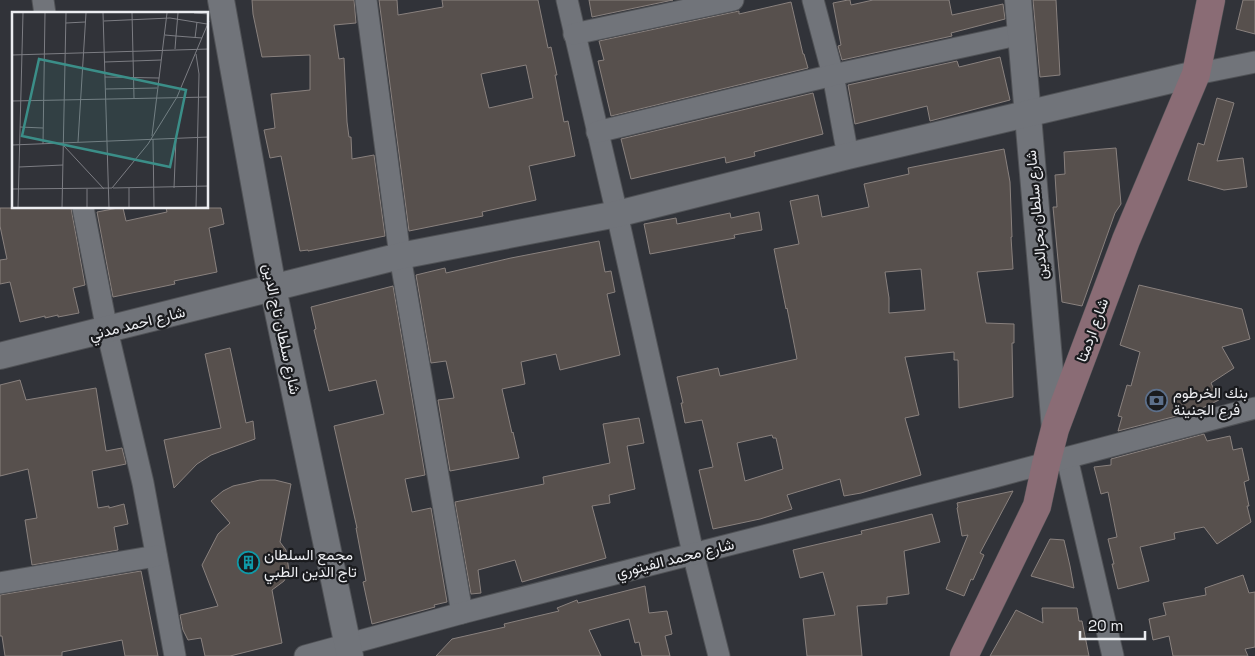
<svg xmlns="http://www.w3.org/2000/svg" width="1255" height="656" viewBox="0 0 1255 656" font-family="'Space Grotesk',Vazirmatn,sans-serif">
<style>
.building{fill:#57504d;stroke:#89817e;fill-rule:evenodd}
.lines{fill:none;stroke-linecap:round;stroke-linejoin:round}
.minor-casing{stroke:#505256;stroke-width:23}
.tertiary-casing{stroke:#505256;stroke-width:28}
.secondary-casing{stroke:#505256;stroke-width:29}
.minor{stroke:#71747a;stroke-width:21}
.tertiary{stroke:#71747a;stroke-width:26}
.secondary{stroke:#8a6c75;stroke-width:28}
.labels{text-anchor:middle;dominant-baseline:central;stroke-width:4.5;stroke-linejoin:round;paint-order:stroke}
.street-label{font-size:15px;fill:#ecedf1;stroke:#1a1b1e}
.poi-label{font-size:15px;fill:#ecedf1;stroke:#1a1b1e;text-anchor:start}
.inset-road{fill:none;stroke:#7c7d83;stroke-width:1}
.view{fill:#3b8e88;fill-opacity:0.15;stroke:#3b8e88;stroke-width:2.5}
.inset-edge{fill:none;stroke:#ecedf1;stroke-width:2.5}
</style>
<rect width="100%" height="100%" fill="#313339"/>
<g class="building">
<path d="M252 0H354L356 23 334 25 339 59 344 58 347 122 349 137H351L352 159 374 155 385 236 308 251V250L300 251 281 156 270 158 264 130 275 128 271 94 310 90V55L262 57 253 14Z"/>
<path d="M379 0H397L398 15 443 7 442 0H538L548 48 551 47 557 75H555L564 122 568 121 575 156 529 166 536 200 482 212 483 216 409 231ZM526 65 533 98 489 108 481 74Z"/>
<path d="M589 0H673L592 17Z"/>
<path d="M848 0H850L851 5 873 0H949L952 15 1003 4 1005 19 951 33 952 36 842 60 838 46 841 45 833 3Z"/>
<path d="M1033 0H1056L1060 75 1040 77Z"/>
<path d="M1243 0H1255V34L1236 29Z"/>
<path d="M791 2 803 54H804L808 68 611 116 598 61 604 60 599 41 739 11V14Z"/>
<path d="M1000 57 1010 100 930 121 927 106 855 124 848 85 957 61 959 67Z"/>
<path d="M813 93 823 134 754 152 755 156 726 163 725 157 631 179 621 139Z"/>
<path d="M1217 98 1234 103 1217 161 1243 158 1247 187 1224 190 1188 180 1198 143 1204 145Z"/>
<path d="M1116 148 1121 204 1115 213 1082 306 1062 302 1053 207H1057L1055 175 1065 174 1064 152Z"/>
<path d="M1004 149 1010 182 1012 237H1011L1013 269 977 272 986 323 1014 324V343H1012L1013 397 959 408 958 360H954V352L905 357 919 415 905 418 921 475 861 493 844 496 840 479 787 495 792 509 760 519 713 529 699 470 713 467 702 420 685 423 681 403H683L677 377 718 368 720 376 797 359 787 308 786 309 774 249 799 244 790 201 818 195 822 217 869 207 864 184 909 174 908 168ZM921 269 925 310 889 313V298L885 272ZM772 435 773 438H776L783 469 745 481 737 443Z"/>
<path d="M0 208H71L85 285 73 288 79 313 58 317V315L45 318V316L20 322 10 282 0 284V260L7 259 0 226Z"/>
<path d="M118 208H123L126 221 167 212 166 208H221L224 224 209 228 217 272 174 281 175 284 113 297 97 212Z"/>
<path d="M759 212 762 230 734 235 735 238 650 254 644 224 676 218 677 224 730 213 731 218Z"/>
<path d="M599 241 605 272 611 271 615 292 607 294 620 355 560 370 556 354 521 362 525 384 502 389 512 433 513 432 519 458 450 471 438 400 454 398 446 361 431 363 416 275 445 268 446 273 511 258Z"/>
<path d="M1139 285 1242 309 1250 339 1222 347 1234 368 1211 383 1219 400 1196 411 1118 431 1122 417 1118 416 1127 385 1131 386 1140 352 1120 345Z"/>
<path d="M393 286 425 475 405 479 412 512 431 508 447 602 434 605 435 607 372 624 363 582 366 581 356 528H357L334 426 384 414 376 380 329 391 314 330 316 329 311 307Z"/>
<path d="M230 348 246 423 253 421 255 439 211 455 197 464 174 488 164 440 221 428 205 354Z"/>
<path d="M20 380 26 400 96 388 106 451 122 448 126 464 92 471 98 508 109 506V508L124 504 128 524 114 527 118 550 32 565 25 520 37 518 28 469 0 476V385Z"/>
<path d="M639 418 644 443 627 446 635 489 609 495 610 503 592 506 606 558 522 582 515 560 478 570 481 593 471 594 455 502 544 484 543 477 610 463 603 424Z"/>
<path d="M1204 434 1207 441 1230 436 1233 450 1242 448 1249 480 1244 482 1249 506H1247L1251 522 1217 544 1204 527 1174 533 1175 539 1140 547 1149 581 1118 589 1112 564H1114L1108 539 1117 537 1108 492 1101 494 1094 467 1111 465V459Z"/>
<path d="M260 480H275L291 484 280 542 286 550 289 571 284 581 272 590 282 643 230 656H205L201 638 188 640 183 630 180 615 218 606 202 565 218 534 230 523 211 501 223 491 233 486Z"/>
<path d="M1013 491 980 553 984 555 973 580 971 579 964 596 946 589 968 535 962 536 957 508 958 507 957 503Z"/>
<path d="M932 514 940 542 904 551 909 594 887 597V604L857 606 862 656H807L803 619 835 615 823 572 800 578 793 550 862 534 861 531 904 521Z"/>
<path d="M1050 539 1064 540 1070 566 1074 588 1031 576Z"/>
<path d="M141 571 158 656H125L122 640 62 652V656H5L2 636H0V595Z"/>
<path d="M1243 575 1249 593 1255 592V647L1245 649 1248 656H1173L1169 636 1153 640 1149 619 1166 615 1163 603 1206 595 1205 588Z"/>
<path d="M645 586 649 613 667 611 672 634 665 636 670 656H642L639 642 635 643 629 619 589 630 601 656H436L452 639 505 627 504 624 559 611 557 608 577 600 578 603Z"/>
<path d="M1042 608H1077L1079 621H1082L1089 656H990L1016 610 1043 623Z"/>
</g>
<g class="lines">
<defs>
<g id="minor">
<path d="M43 0 45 14"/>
<path d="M366 0 400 256 462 613"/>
<path d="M567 0 617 214 693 553 719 656"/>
<path d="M813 0 833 75 848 156"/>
<path d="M574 34 733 0"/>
<path d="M1196 74 1255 62"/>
<path d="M597 132 833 75 1021 34"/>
<path d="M83 208 107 330 143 483 175 656"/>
<path d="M1067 458 1113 656"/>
<path d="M0 583 156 556"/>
<path d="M305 656 462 613 994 477 1255 408"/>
</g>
<g id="tertiary">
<path d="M221 0 273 288 350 656"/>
<path d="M1018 0 1055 429"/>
<path d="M0 356 400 256 617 214 848 156 1196 74"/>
</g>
<path id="secondary" d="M964 656 1037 506 1046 464 1055 429 1126 240 1196 74 1211 0"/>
</defs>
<use href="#minor" class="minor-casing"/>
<use href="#tertiary" class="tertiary-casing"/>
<use href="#secondary" class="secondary-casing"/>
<use href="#minor" class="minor"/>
<use href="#tertiary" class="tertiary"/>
<use href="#secondary" class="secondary"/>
</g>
<defs>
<symbol id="bank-ring" viewBox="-11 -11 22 22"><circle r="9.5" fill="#1a1b1e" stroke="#5c6f8a" stroke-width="1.5"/><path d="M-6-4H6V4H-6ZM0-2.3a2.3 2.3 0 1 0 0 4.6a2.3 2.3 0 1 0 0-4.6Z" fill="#5c6f8a"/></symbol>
<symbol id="building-ring" viewBox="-11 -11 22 22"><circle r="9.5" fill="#1a1b1e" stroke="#0f9aa8" stroke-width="1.5"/><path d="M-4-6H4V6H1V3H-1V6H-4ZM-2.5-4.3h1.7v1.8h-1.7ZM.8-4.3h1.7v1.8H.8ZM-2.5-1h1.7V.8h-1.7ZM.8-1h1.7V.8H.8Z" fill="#0f9aa8"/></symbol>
</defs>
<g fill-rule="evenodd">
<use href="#bank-ring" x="1144" y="388" width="25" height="25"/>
<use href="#building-ring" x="236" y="550" width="25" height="25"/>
</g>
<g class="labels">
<g class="street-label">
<text transform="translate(1036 215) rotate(-95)">شارع سلطان بحرالدين</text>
<text transform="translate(137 323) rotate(-14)">شارع احمد مدني</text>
<text transform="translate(282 329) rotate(78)">شارع سلطان تاج الدين</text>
<text transform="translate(1092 330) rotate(-70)">شارع اردمتا</text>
<text transform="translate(675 558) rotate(-14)">شارع محمد الفيتوري</text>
</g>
<g class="poi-label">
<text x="1173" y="392">بنك الخرطوم<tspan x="1173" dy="17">فرع الجنينة</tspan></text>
<text x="264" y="554">مجمع السلطان<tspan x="264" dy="17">تاج الدين الطبي</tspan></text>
</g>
</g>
<g transform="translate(12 12)">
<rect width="196" height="196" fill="#313339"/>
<path class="inset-road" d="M91 1 97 196M120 1 122 86M166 1 164 24 190 26M182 1 197 2M92 9 158 6 195 12M54 11 73 10M153 23 164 24 163 37M183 26 185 10M184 42 187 62 184 196M0 43 197 37M93 50 149 48M93 65 147 66M94 77 145 76M0 89 197 85M8 115 31 116M140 124 155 1M141 127 142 196M66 130 74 1M31 132 33 1M0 133 197 125M52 134 92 177M7 155 51 153M101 176 197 174M117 176V196M162 176 164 126M0 177 100 176 136 132 165 85 197 9M75 177V196M6 196 11 1M50 196 54 1M161 196 197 195"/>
<path class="view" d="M27 47 174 78 158 155 10 124Z"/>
<rect width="196" height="196" class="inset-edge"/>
</g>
<path d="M1080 631v8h65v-8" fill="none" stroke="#ecedf1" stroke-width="2.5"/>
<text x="1088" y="631" font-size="15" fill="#ecedf1" stroke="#1a1b1e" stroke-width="4" paint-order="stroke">20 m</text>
</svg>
